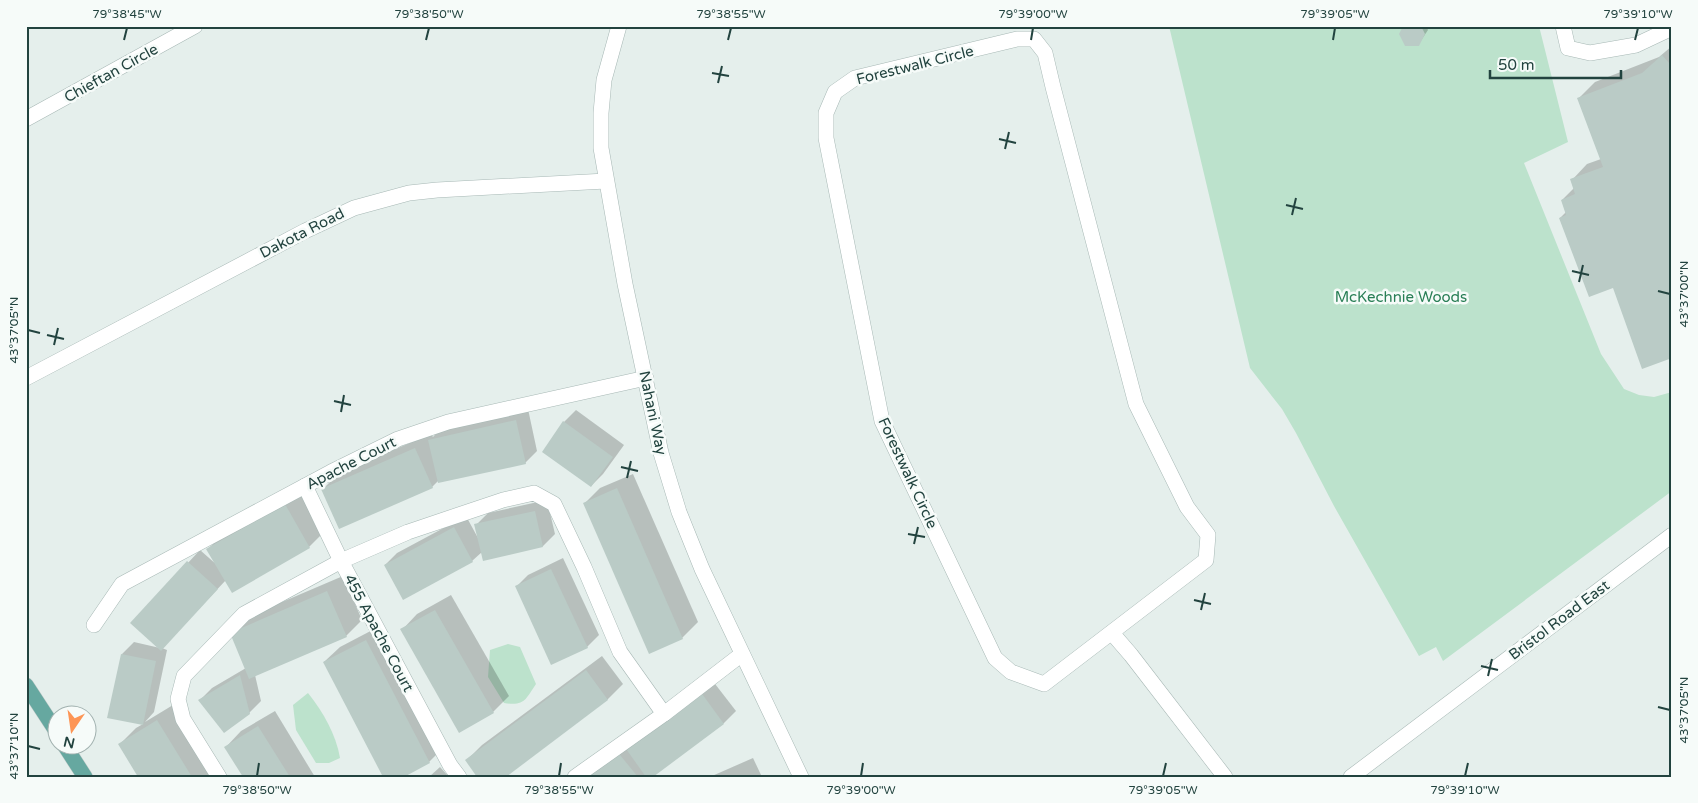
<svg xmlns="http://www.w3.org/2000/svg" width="1698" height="803" viewBox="0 0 1698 803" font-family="'Varela Round',sans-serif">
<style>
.green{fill:#bce2cc}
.shadow{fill:#0003}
.building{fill:#bacbc6}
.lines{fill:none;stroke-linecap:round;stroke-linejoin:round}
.minor-casing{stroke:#a7b8b5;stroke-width:16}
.major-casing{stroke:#c1cac9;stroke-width:16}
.minor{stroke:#fff;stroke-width:15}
.major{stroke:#66a8a0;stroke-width:15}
.ticks{fill:none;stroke:#22433f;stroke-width:2}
.labels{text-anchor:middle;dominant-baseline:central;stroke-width:5;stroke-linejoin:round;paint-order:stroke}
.street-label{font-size:15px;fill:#22433f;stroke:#f6fbf9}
.park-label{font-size:15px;fill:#287e55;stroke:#f6fbf9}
.neatline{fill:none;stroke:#22433f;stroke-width:2}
.ticks-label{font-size:12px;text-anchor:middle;fill:#22433f}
</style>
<rect width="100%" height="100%" fill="#e5efec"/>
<g class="green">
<path d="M1169 26H1539L1568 142 1524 163 1601 354 1624 389 1639 395 1654 397 1672 392V491L1443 661 1436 647 1419 656 1334 506 1296 433 1282 409 1250 368Z"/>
<path d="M508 644 520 647 536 684C525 700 525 706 504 703L488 677 490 650Z"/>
<path d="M308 693C323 712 336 734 340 758L329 763H316L296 730 293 705Z"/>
</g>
<g class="shadow">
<path d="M1404 26H1426L1428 30 1418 45Z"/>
<path d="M1672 46V357L1613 287 1560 218 1566 212 1562 200 1574 188 1572 180 1587 164 1601 159 1579 98 1595 82 1659 57Z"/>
<path d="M528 409 537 451 525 463 439 480 432 487 323 489 339 473 431 434 433 437 441 428Z"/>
<path d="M576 410 624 445 603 474 591 486 564 422Z"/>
<path d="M633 474 698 622 682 638 584 504 600 488Z"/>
<path d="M301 489 325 531 309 547 226 580 162 648 167 650 154 712 145 722 173 705 217 777H140L120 744 136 728 143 724 122 654 134 642 160 648 132 623 200 550 217 565 208 549 224 533Z"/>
<path d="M547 500 555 534 543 546 484 559 482 552 472 561 385 565 397 553 466 516 478 538 476 525 488 513Z"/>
<path d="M563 558 599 635 587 647 516 587 528 575Z"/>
<path d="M343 576 362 620 346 636 255 675 261 701 249 713 200 700 212 688 246 668 231 633 247 617Z"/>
<path d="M451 595 509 696 493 712 402 630 417 614Z"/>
<path d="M382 625 445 746 429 762 324 662 340 647Z"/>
<path d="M602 656 623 684 607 700 466 761 482 745Z"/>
<path d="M712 680 736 711 724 723 651 777H582Z"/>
<path d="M275 711 315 777H244L226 747 241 731Z"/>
<path d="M753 758 762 777H711L712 776Z"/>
<path d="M440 767 449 777H429Z"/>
</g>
<g class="building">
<path d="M1403 26H1421L1425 34 1419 46H1405L1399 34Z"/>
<path d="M1662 55 1670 64 1672 63V358L1642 369 1613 288 1589 297 1559 218 1566 215 1561 200 1575 194 1570 179 1603 167 1577 98 1642 73Z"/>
<path d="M516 420 526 464 438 483 428 440Z"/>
<path d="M563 421 613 457 591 487 542 452Z"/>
<path d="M415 448 433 488 339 529 321 489Z"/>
<path d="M617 488 683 639 649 654 583 503Z"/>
<path d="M285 504 310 548 232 593 206 549Z"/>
<path d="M535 511 543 547 483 561 474 524Z"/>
<path d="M454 527 473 562 403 600 384 565Z"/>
<path d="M187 561 218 589 161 651 130 623Z"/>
<path d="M551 569 588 648 551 665 515 586Z"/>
<path d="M327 591 347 637 249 679 230 633Z"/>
<path d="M435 610 494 713 459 733 400 629Z"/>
<path d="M366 640 430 763 404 777H383L323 662Z"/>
<path d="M121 654 156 661 143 725 107 718Z"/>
<path d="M586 670 608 700 506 777H477L465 760Z"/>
<path d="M240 675 250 714 224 733 198 700Z"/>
<path d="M700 691 724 724 653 777H646L624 746Z"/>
<path d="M157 720 192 777H138L118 744Z"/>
<path d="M258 726 290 777H243L224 747Z"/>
<path d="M616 750 638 777H584Z"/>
</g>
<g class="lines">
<defs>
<g id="minor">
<path d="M619 26 604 80 601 113V148L625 284 661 453 679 512 702 569 801 777"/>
<path d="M1563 26 1568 48 1590 53 1636 45 1672 28"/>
<path d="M1017 39H1034L1045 53 1053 87 1136 404 1187 507 1208 535 1206 560 1044 684 1011 672 995 658 882 421 826 138V113L835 92 855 78Z"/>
<path d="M26 119 195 26"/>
<path d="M26 378 305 231 354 208 409 193 437 190 606 181"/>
<path d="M305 486 341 561 450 765 459 777"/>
<path d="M94 625 122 584 331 472 398 439 448 422 646 378"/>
<path d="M1112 633 1131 655 1225 777"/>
<path d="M219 777 183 719 178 699 184 676 244 614 341 561 408 532 503 500 534 493 554 504 584 567 620 652 664 714"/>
<path d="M575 777 664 714 742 654"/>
<path d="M1351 777 1672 535"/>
</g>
<g id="major">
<path d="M26 685 58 734"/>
<path d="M65 746 85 777"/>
</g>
</defs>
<use href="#minor" class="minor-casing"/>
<use href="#major" class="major-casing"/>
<use href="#minor" class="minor"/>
<use href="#major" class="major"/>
</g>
<path class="ticks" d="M124 40 127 28M426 40 429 28M728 40 731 28M1031 40 1033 28M1333 40 1335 28M1635 40 1638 28M712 73 729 76M718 83 722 66M999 139 1016 143M1005 149 1009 132M1286 205 1303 209M1292 215 1296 198M1572 271 1589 275M1579 282 1583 265M1658 291 1670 294M28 330 40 333M47 335 64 339M54 345 58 328M334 401 351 405M341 412 344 395M621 467 638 471M627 478 631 461M908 534 925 537M914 544 918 527M1194 600 1211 604M1201 610 1205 593M1481 666 1498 670M1488 676 1492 659M1658 707 1670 710M28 746 40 749M257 776 259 763M559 776 561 763M861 776 863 763M1163 776 1166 763M1465 776 1468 763"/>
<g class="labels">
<g class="street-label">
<text transform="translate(915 65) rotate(-14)">Forestwalk Circle</text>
<text transform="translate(111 73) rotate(-29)">Chieftan Circle</text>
<text transform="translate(302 233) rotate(-27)">Dakota Road</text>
<text transform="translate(653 413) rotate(78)">Nahani Way</text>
<text transform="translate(351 463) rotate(-27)">Apache Court</text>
<text transform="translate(908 473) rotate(65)">Forestwalk Circle</text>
<text transform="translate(1559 620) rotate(-37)">Bristol Road East</text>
<text transform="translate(379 633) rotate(62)">455 Apache Court</text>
</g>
<g class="park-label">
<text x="1401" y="297">McKechnie Woods</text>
</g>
</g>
<rect width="1698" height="803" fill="none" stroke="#f6fbf9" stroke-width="55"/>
<g transform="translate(72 730) rotate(193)"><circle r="24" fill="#f6fbf9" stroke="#a1b1af"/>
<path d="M0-4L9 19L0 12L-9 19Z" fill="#fd9555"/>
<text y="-8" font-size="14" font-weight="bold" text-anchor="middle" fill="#22433f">N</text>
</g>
<path d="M1490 70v8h131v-8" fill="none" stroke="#22433f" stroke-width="2.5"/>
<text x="1498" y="70" font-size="15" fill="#22433f" stroke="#f6fbf9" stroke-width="4" paint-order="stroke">50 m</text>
<rect x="28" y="28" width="1642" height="748" class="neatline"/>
<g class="ticks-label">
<text x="127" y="18">79°38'45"W</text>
<text x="429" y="18">79°38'50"W</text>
<text x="731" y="18">79°38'55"W</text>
<text x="1033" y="18">79°39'00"W</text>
<text x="1335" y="18">79°39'05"W</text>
<text x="1638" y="18">79°39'10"W</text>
<text transform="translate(1684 294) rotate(-90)" y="4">43°37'00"N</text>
<text transform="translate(14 330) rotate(-90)" y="4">43°37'05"N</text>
<text transform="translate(1684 710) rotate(-90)" y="4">43°37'05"N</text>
<text transform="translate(14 746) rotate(-90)" y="4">43°37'10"N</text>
<text x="257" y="794">79°38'50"W</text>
<text x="559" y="794">79°38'55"W</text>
<text x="861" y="794">79°39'00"W</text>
<text x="1163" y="794">79°39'05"W</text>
<text x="1465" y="794">79°39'10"W</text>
</g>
</svg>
